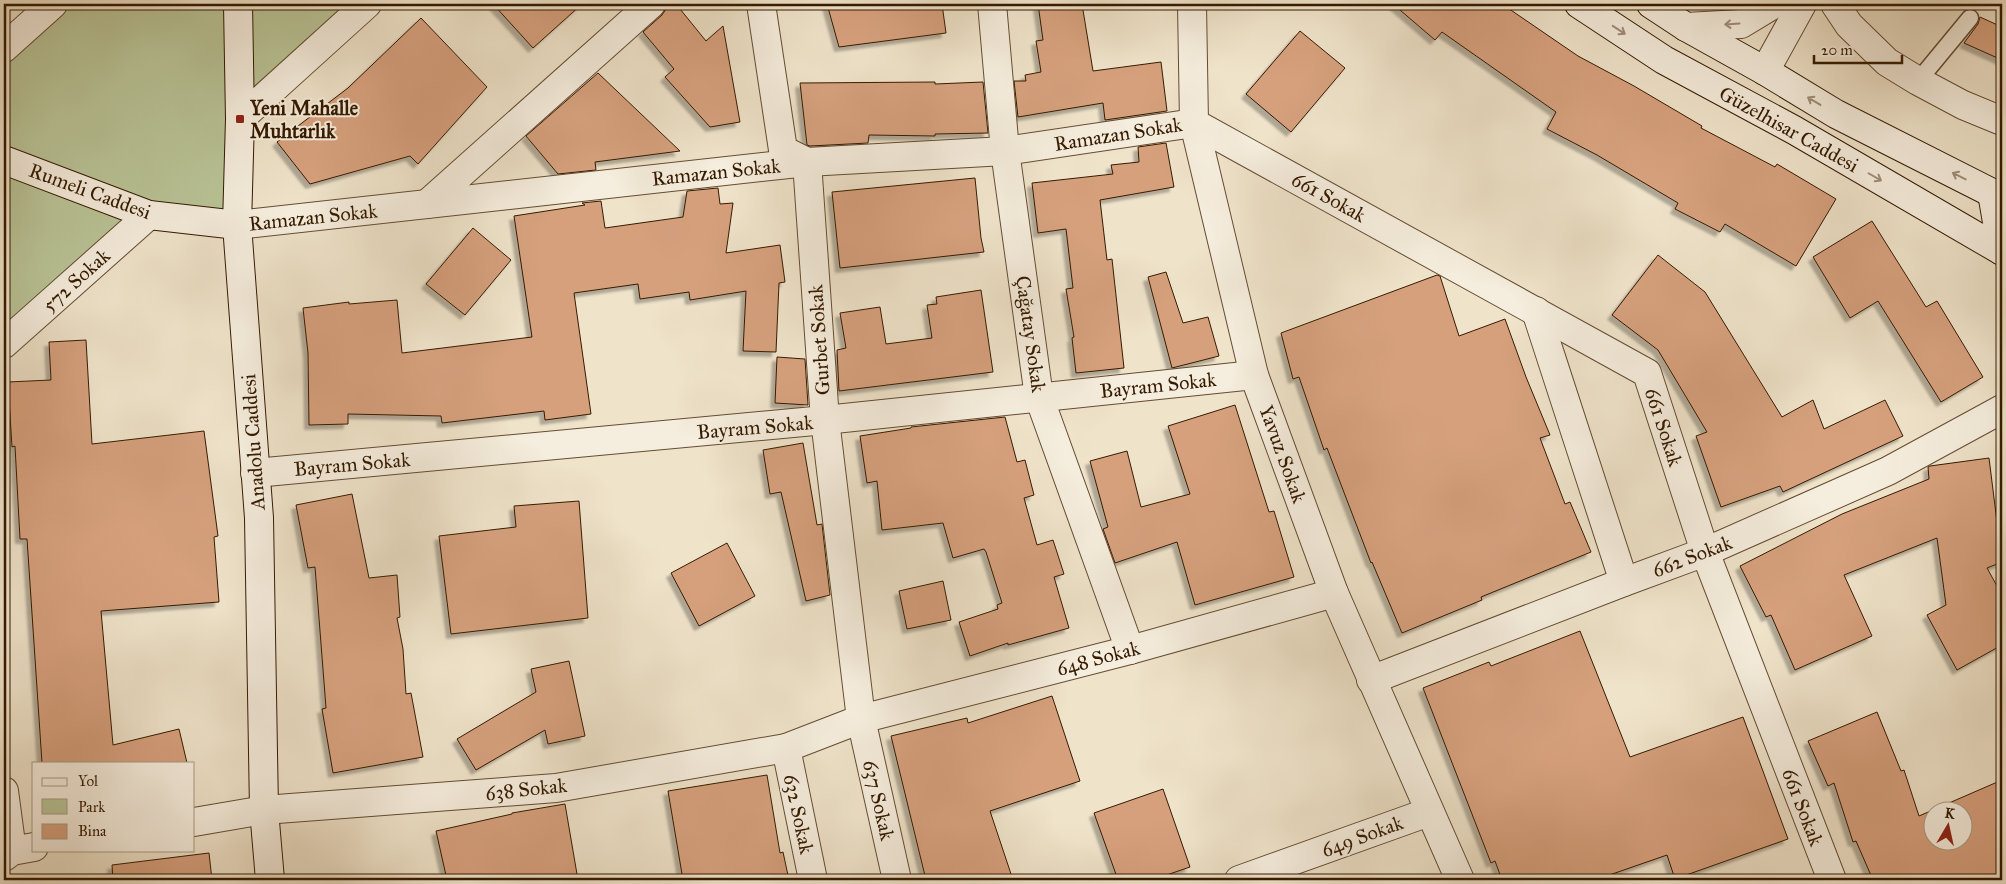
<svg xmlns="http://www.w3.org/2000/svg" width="2006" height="884" viewBox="0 0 2006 884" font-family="'IM FELL Great Primer',serif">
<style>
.green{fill:#b9c497;stroke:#776f4c}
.building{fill:#d6a07d;stroke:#351a00;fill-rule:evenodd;filter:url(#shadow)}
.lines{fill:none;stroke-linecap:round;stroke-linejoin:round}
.lane-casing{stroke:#644c32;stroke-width:19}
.street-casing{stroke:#644c32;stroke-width:30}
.secondary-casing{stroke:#351a00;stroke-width:30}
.lane{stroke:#f5eddd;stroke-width:16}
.street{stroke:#f5eddd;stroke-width:28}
.secondary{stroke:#f5eddd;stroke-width:28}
.oneway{stroke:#9f8e7a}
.poi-dot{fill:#8f2418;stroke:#f5eddd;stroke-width:2}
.labels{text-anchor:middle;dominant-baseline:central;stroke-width:4;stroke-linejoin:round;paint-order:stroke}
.poi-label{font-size:20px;font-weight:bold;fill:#351a00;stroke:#f5eddd;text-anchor:start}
.street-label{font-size:20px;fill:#351a00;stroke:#f5eddd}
</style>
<defs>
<filter id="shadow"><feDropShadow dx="-4.5" dy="4.5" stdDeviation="1" flood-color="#0004"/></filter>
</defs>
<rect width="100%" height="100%" fill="#efe3ca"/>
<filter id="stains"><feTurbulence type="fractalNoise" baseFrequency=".004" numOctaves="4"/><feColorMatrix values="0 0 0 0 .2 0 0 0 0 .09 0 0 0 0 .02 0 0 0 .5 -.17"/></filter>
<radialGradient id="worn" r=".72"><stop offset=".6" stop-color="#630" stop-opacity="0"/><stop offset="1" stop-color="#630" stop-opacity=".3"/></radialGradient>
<path class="green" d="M53 4H367L240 119 237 225 149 215 4 344V48Z"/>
<g class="building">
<path d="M493 4H582L533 48Z"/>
<path d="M666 4H676L706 41 723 26 740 122 710 127 665 77 674 69 643 32 662 15 666 9Z"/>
<path d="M827 4H942L946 33 839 47Z"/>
<path d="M1038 4H1082L1093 71 1161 62 1167 111 1105 120 1103 103 1018 117 1014 81H1026L1025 75 1041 72 1036 41 1043 40Z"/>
<path d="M1393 4H1502L1578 56 1634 86 1702 126 1701 128 1775 167 1777 164 1836 199 1796 266 1725 224 1720 232 1675 209 1678 203 1597 155 1547 129 1556 112 1442 32 1435 40Z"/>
<path d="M1980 17 2002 27V60L1964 43 1978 24Z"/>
<path d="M421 18 487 87 418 164 410 156 310 184 277 142 348 88Z"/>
<path d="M1300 31 1345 68 1291 132 1246 94Z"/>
<path d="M598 73 680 151 595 162 596 170 558 174 526 136Z"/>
<path d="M935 82V84L983 82 988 133 935 134V136L869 135 868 143 810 146 807 145 800 83Z"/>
<path d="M1166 143 1174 187 1100 200 1107 260 1112 259 1124 368 1076 373 1072 338 1074 337 1066 289 1073 288 1066 229 1038 233 1032 183 1113 174 1111 165 1139 162 1138 147Z"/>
<path d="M975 178 981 238 984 252 840 268 832 192Z"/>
<path d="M718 188 720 204 733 203 726 253 780 245 785 282 779 283 776 352 743 351 746 291 690 300 689 292 640 299 638 284 574 293 591 414 545 420 544 411 442 423 441 416 348 414V424L309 425 308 353 303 308 349 302V304L397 300 402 353 532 337 514 216 585 205 582 203 601 201 605 228 683 217 687 191Z"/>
<path d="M1872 221 1926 307 1937 301 1983 377 1941 402 1878 301 1850 318 1813 257Z"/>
<path d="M473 228 511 260 465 315 426 284Z"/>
<path d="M1658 255 1705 292 1782 417 1813 400 1824 429 1885 400 1903 436 1783 492 1780 486 1721 507 1696 436 1707 432 1658 350 1612 315Z"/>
<path d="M1166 272 1183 323 1208 317 1219 356 1172 368 1148 277Z"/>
<path d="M1437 275 1440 276 1459 336 1505 319 1526 377 1550 435 1540 438 1565 504 1570 502 1591 552 1481 597 1482 600 1402 633 1372 562 1371 563 1327 448 1324 450 1299 377 1293 379 1281 333Z"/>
<path d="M981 290 993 372 839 391 837 350 846 348 840 313 880 307 886 344 932 338 927 305 937 304 936 297Z"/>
<path d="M86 340 92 444 204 431 218 536 214 537 219 602 101 611 113 745 179 729 187 763H42L27 539H20L15 446 12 447 8 382 51 380 49 342Z"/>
<path d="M777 357 805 359 808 405 775 403Z"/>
<path d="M1235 405 1269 512 1274 511 1294 577 1195 605 1177 542 1115 563 1103 529 1108 527 1090 461 1127 451 1141 507 1190 494 1168 426Z"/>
<path d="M1005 417 1017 462 1025 460 1034 495 1024 498 1037 545 1053 540 1064 574 1054 577 1069 628 1008 645V643L970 656 959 622 998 609 997 605 1002 603 986 552 984 549 953 558 943 523 882 530 877 481 867 483 860 436 911 428V427Z"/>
<path d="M803 443 817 525 822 524 830 595 806 601 781 492 770 494 763 450Z"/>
<path d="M1989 458 2002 562 1987 568 2002 595V645L1957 670 1927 615 1946 605 1937 538 1844 575 1872 636 1795 670 1771 615 1766 617 1740 566 1842 514 1929 479 1928 467 1930 466Z"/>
<path d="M352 494 369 578 397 575 400 617 397 618 403 649 406 694 411 693 423 757 333 773 322 709 326 708 315 567 308 568 296 505Z"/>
<path d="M579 501 588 618 451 634 439 536 516 527 514 506Z"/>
<path d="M727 543 755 596 699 626 671 573Z"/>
<path d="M943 581 951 620 907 629 899 591Z"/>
<path d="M1580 631 1630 757 1743 717 1788 839 1675 879 1667 855 1595 880H1502L1495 861 1491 863 1423 688 1489 662 1491 666Z"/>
<path d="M569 661 585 736 548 744 545 730 476 770 457 739 536 692 531 669Z"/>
<path d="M1052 696 1080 781 990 811 1013 880H926L891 736 967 718 968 723Z"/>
<path d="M1877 712 1901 771 1904 770 1919 816 2002 780V880H1873L1856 841 1853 842 1834 783 1828 786 1808 741ZM1934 812H1964V842H1934Z"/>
<path d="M767 775 780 853 783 852 789 880H683L668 791Z"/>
<path d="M1163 789 1190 867 1152 880H1118L1094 813Z"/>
<path d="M565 804 578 880H447L436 831 512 814V813Z"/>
<path d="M209 853 212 880H113L112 865Z"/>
</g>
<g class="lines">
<defs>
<path id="lane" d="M1918 81 1970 18"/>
<g id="street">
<path d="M761 4 783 150 807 162 825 420 861 719 897 880"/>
<path d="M992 4 1005 151 1039 397 1130 650"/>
<path d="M1192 4 1194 123 1254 375 1334 593 1460 880"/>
<path d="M1835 4 1849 25 1887 62 1918 81 1963 105 2002 121"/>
<path d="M1686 27 1741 24 1774 4"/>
<path d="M4 48 53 4"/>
<path d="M1765 71 1802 4"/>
<path d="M240 119 367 4"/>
<path d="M427 204 651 4"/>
<path d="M237 225 807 162 1005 151 1194 123 1647 373 1705 552 1832 880"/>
<path d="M1536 311 1624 582"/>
<path d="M4 344 149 215"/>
<path d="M255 473 825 420 1254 375"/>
<path d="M1371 680 1624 582 1705 552 1888 471 2002 409"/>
<path d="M786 748 813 880"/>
<path d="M4 791 12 851"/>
<path d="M194 822 264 810 556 788 786 748 861 719 1130 650 1334 593"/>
<path d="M4 857 12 851 34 847"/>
<path d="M1239 880 1429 812"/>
</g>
<g id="secondary">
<path d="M238 4 240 119 237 225 259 518 264 810 270 880"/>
<path d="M1579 4 1664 60 1794 130 2002 251"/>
<path d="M1651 4 1686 27 1765 71 1836 114 2002 198"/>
<path d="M4 160 149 215 237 225"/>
<path d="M1992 193 2002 251"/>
</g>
</defs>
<use href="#lane" class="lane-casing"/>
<use href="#street" class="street-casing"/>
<use href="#secondary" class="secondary-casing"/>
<use href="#lane" class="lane"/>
<use href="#street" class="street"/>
<use href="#secondary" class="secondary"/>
</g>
<defs><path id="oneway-shaft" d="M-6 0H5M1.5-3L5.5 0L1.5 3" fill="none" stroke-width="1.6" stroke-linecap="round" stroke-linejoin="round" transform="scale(1.25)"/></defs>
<g class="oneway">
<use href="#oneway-shaft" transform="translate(1732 24) rotate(176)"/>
<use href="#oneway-shaft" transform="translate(1619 30) rotate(33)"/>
<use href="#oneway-shaft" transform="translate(1814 101) rotate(-149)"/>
<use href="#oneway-shaft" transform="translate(1959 176) rotate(-153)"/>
<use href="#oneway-shaft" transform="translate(1875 177) rotate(30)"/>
</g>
<rect class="poi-dot" x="235" y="114" width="10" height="10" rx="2.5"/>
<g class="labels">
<g class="poi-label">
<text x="250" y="108">Yeni Mahalle<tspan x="250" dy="23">Muhtarlık</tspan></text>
</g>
<g class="street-label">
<text transform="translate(1789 129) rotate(29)">Güzelhisar Caddesi</text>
<text transform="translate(1118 134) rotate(-9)">Ramazan Sokak</text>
<text transform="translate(716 172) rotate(-6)">Ramazan Sokak</text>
<text transform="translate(90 191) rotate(20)">Rumeli Caddesi</text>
<text transform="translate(1329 197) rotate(29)">661 Sokak</text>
<text transform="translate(313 217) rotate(-6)">Ramazan Sokak</text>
<text transform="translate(76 280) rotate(-42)">572 Sokak</text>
<text transform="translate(1031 334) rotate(82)">Çağatay Sokak</text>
<text transform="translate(819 340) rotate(-94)">Gurbet Sokak</text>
<text transform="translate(1158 385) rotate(-6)">Bayram Sokak</text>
<text transform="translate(755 427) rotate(-5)">Bayram Sokak</text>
<text transform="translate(1664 427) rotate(72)">661 Sokak</text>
<text transform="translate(253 442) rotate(-94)">Anadolu Caddesi</text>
<text transform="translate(1283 454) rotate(70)">Yavuz Sokak</text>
<text transform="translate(352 464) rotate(-5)">Bayram Sokak</text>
<text transform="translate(1692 556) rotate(-21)">662 Sokak</text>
<text transform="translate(1098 658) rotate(-15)">648 Sokak</text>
<text transform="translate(526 789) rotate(-6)">638 Sokak</text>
<text transform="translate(879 800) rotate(77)">637 Sokak</text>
<text transform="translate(1803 807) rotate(69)">661 Sokak</text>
<text transform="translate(799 814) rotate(78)">632 Sokak</text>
<text transform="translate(1362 836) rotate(-20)">649 Sokak</text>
</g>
</g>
<rect width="2006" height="884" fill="none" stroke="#efe3ca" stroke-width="20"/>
<rect x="5" y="5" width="1996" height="874" fill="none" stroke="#351a00" stroke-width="2.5"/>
<rect x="10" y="10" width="1986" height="864" fill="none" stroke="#351a00"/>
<rect x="32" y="762" width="162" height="90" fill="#f5eddd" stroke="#a89985"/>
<rect x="42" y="778" width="25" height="8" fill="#f5eddd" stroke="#a89985"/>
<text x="78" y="786" font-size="15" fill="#351a00">Yol</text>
<rect x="42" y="799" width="25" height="15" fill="#b9c497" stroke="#a89985"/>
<text x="78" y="812" font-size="15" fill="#351a00">Park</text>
<rect x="42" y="824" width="25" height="15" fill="#d6a07d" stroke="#a89985"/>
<text x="78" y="836" font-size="15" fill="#351a00">Bina</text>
<g transform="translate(1948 826) rotate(9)"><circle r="24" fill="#f5eddd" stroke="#a89985"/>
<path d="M0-4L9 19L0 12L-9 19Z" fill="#8f2418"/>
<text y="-8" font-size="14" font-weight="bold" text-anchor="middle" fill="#351a00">K</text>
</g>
<path d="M1814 55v8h88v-8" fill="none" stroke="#351a00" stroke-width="2.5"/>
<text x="1821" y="55" font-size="15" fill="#351a00" stroke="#f5eddd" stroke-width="4" paint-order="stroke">20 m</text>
<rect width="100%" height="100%" filter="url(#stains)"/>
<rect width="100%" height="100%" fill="url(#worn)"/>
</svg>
